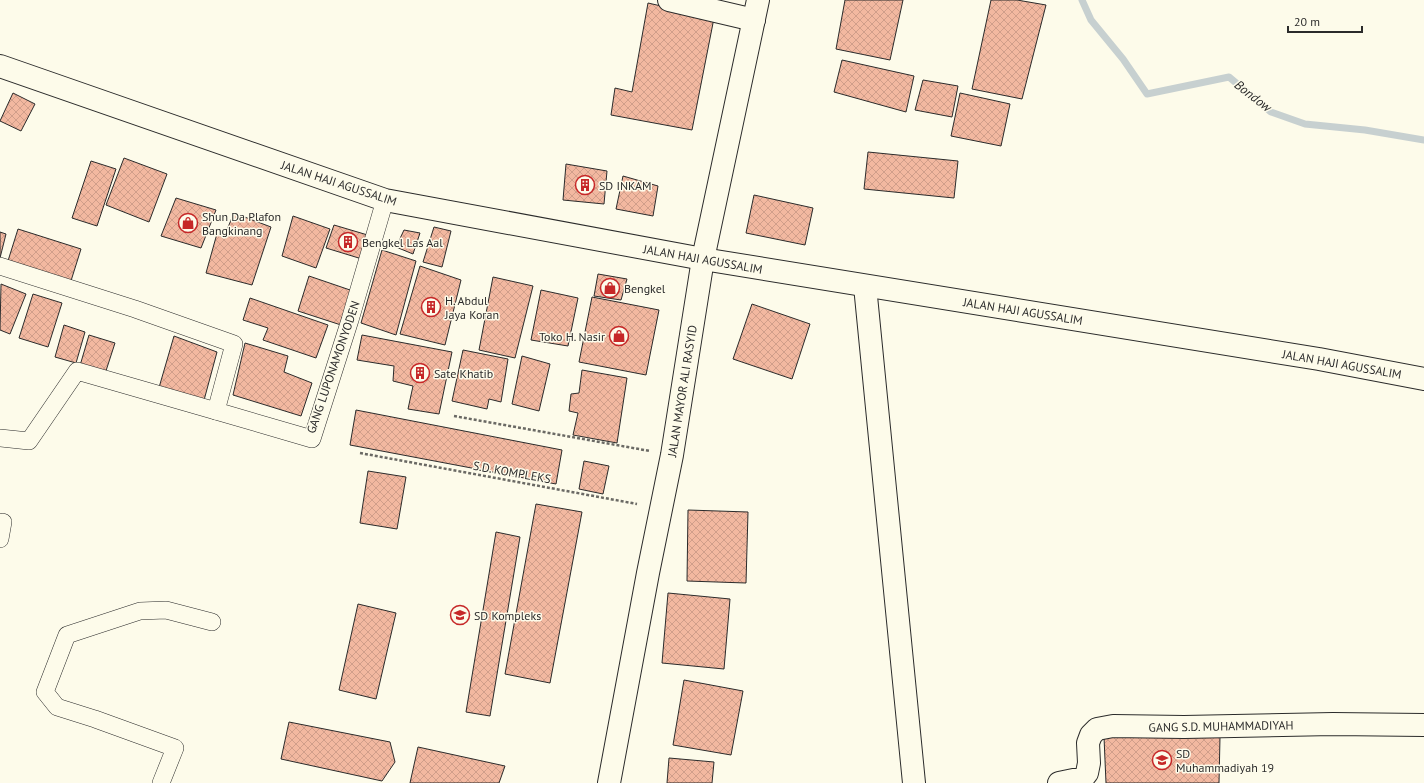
<svg xmlns="http://www.w3.org/2000/svg" width="1424" height="783" viewBox="0 0 1424 783" font-family="'PT Sans',sans-serif">
<style>
.lines{fill:none;stroke-linecap:round;stroke-linejoin:round}
.stream{stroke:#c7d0d0;stroke-width:7}
.building{fill:url(#building-cross-hatch);stroke:#2b2b2b}
.pedestrian-casing{stroke:#2b2b2b;stroke-width:18}
.minor-casing{stroke:#2b2b2b;stroke-width:24}
.tertiary-casing{stroke:#2b2b2b;stroke-width:24}
.path{stroke:#6a6964;stroke-width:2.5;stroke-dasharray:3 2;stroke-linecap:butt}
.pedestrian{stroke:#fdfbea;stroke-width:17}
.minor{stroke:#fdfbea;stroke-width:22}
.tertiary{stroke:#fdfbea;stroke-width:22}
.labels{text-anchor:middle;dominant-baseline:central;stroke-width:3;stroke-linejoin:round;paint-order:stroke}
.street-label{font-size:12px;fill:#2b2b2b;stroke:#fdfbea}
.poi-label{font-size:12px;fill:#2b2b2b;stroke:#fdfbea;text-anchor:start}
.water-label{font-size:13px;font-style:italic;fill:#2b2b2b;stroke:#fdfbea}
</style>
<defs>
<pattern id="building-cross-hatch" width="8" height="8" patternUnits="userSpaceOnUse"><rect width="8" height="8" fill="#f2b8a0"/><path d="M0 0l8 8M0 8l8-8" fill="none" stroke="#d09e8a"/></pattern>
</defs>
<rect width="100%" height="100%" fill="#fdfbea"/>
<g class="lines">
<path class="stream" d="M1082 0 1091 20 1123 59 1147 94 1229 77 1271 112 1305 124 1365 130 1424 140"/>
</g>
<g class="building">
<path d="M845 0H903L890 60 836 49Z"/>
<path d="M991 0H1017L1046 5 1022 99 972 89Z"/>
<path d="M648 3 714 18 692 130 611 115 615 88 632 92Z"/>
<path d="M842 60 914 76 906 112 834 92Z"/>
<path d="M923 80 958 86 952 117 915 110Z"/>
<path d="M13 93 35 104 21 131 0 121Z"/>
<path d="M960 93 1010 104 1001 146 951 136Z"/>
<path d="M868 152 958 161 954 198 864 189Z"/>
<path d="M124 158 167 174 149 222 106 205Z"/>
<path d="M91 161 116 169 97 226 72 218Z"/>
<path d="M566 164 607 171 604 204 563 200Z"/>
<path d="M623 176 658 186 653 216 616 209Z"/>
<path d="M754 195 813 208 805 245 746 233Z"/>
<path d="M176 198 216 210 201 248 161 236Z"/>
<path d="M234 213 271 227 252 285 206 273 218 230 226 232Z"/>
<path d="M293 216 330 229 316 268 282 256Z"/>
<path d="M334 225 371 236 362 259 326 248Z"/>
<path d="M434 227 451 231 442 267 423 262Z"/>
<path d="M18 229 81 249 70 284 7 264Z"/>
<path d="M404 230 420 233 413 254 396 247Z"/>
<path d="M0 232 6 234 0 258Z"/>
<path d="M382 250 416 261 396 335 361 323Z"/>
<path d="M420 266 461 280 445 345 400 334Z"/>
<path d="M598 274 627 279 621 300 594 296Z"/>
<path d="M309 276 353 291 341 325 298 311Z"/>
<path d="M493 277 533 286 515 358 479 350Z"/>
<path d="M1 284 26 294 10 334 0 330Z"/>
<path d="M541 290 578 298 568 346 531 340Z"/>
<path d="M33 294 62 303 48 347 19 338Z"/>
<path d="M592 297 659 310 646 375 579 362Z"/>
<path d="M250 298 328 325 316 358 263 340 268 328 243 320Z"/>
<path d="M752 304 810 324 792 379 733 359Z"/>
<path d="M64 325 85 332 76 363 55 357Z"/>
<path d="M89 335 115 343 104 377 79 369Z"/>
<path d="M362 335 452 352 439 414 408 409 413 386 393 381 394 366 357 360Z"/>
<path d="M174 336 217 352 203 404 158 391Z"/>
<path d="M245 343 288 356 284 372 312 383 301 416 233 395Z"/>
<path d="M463 350 508 359 501 402 489 399 487 409 452 401Z"/>
<path d="M522 356 550 364 539 411 512 404Z"/>
<path d="M582 370 627 378 617 443 573 435 578 413 569 411 571 394 579 393Z"/>
<path d="M356 410 562 450 556 484 350 445Z"/>
<path d="M584 461 609 466 603 494 579 489Z"/>
<path d="M368 471 406 477 397 529 360 523Z"/>
<path d="M536 504 582 512 550 683 505 674Z"/>
<path d="M688 510 748 512 746 583 687 581Z"/>
<path d="M496 532 520 537 490 716 466 712Z"/>
<path d="M668 593 730 599 724 669 662 663Z"/>
<path d="M358 604 396 613 376 699 339 690Z"/>
<path d="M684 680 743 691 731 755 673 745Z"/>
<path d="M289 722 390 742 395 762 382 781 281 759Z"/>
<path d="M1104 737H1220L1219 783H1106Z"/>
<path d="M418 747 505 766 499 783H410Z"/>
<path d="M669 758 714 762 712 783H667Z"/>
</g>
<g class="lines">
<defs>
<g id="pedestrian">
<path d="M0 266 135 309 234 344 216 411 312 439 350 320 385 200"/>
<path d="M0 438 29 441 77 371 216 411"/>
<path d="M0 539 3 522"/>
<path d="M161 783 175 748 95 719 57 707 45 692 67 635 140 611 166 610 212 622"/>
</g>
<g id="minor">
<path d="M669 0 754 20"/>
<path d="M865 286 914 783"/>
<path d="M1059 783 1083 778 1087 773 1089 763 1088 743 1091 735 1097 729 1113 726 1184 727 1333 724 1424 725"/>
</g>
<g id="tertiary">
<path d="M0 66 385 200 703 259 1319 359 1424 379"/>
<path d="M609 783 648 573 672 455 703 259 758 0"/>
</g>
</defs>
<use href="#pedestrian" class="pedestrian-casing"/>
<use href="#minor" class="minor-casing"/>
<use href="#tertiary" class="tertiary-casing"/>
<g class="path">
<path d="M454 416 650 451"/>
<path d="M360 453 637 504"/>
</g>
<use href="#pedestrian" class="pedestrian"/>
<use href="#minor" class="minor"/>
<use href="#tertiary" class="tertiary"/>
</g>
<defs>
<symbol id="building-ring" viewBox="-11 -11 22 22"><circle r="9.5" fill="#fdfbea" stroke="#c62828" stroke-width="1.5"/><path d="M-4-6H4V6H1V3H-1V6H-4ZM-2.5-4.3h1.7v1.8h-1.7ZM.8-4.3h1.7v1.8H.8ZM-2.5-1h1.7V.8h-1.7ZM.8-1h1.7V.8H.8Z" fill="#c62828"/></symbol>
<symbol id="shop-ring" viewBox="-11 -11 22 22"><circle r="9.5" fill="#fdfbea" stroke="#c62828" stroke-width="1.5"/><path d="M-5-2.5h2.3a2.7 3.5 0 0 1 5.4 0H5L5.5 6h-11ZM-1.5-2.5h3a1.5 2.3 0 0 0-3 0Z" fill="#c62828"/></symbol>
<symbol id="school-ring" viewBox="-11 -11 22 22"><circle r="9.5" fill="#fdfbea" stroke="#c62828" stroke-width="1.5"/><path d="M0-5L7-2L0 1L-7-2ZM-4 1L0 2.5L4 1V4Q0 6-4 4Z" fill="#c62828"/></symbol>
</defs>
<g fill-rule="evenodd">
<use href="#building-ring" x="574" y="174" width="22" height="22"/>
<use href="#shop-ring" x="177" y="212" width="22" height="22"/>
<use href="#building-ring" x="337" y="231" width="22" height="22"/>
<use href="#shop-ring" x="599" y="277" width="22" height="22"/>
<use href="#building-ring" x="420" y="296" width="22" height="22"/>
<use href="#shop-ring" x="608" y="325" width="22" height="22"/>
<use href="#building-ring" x="409" y="362" width="22" height="22"/>
<use href="#school-ring" x="449" y="604" width="22" height="22"/>
<use href="#school-ring" x="1151" y="749" width="22" height="22"/>
</g>
<g class="labels">
<g class="street-label">
<text transform="translate(339 183) rotate(18)">JALAN HAJI AGUSSALIM</text>
<text transform="translate(703 259) rotate(10)">JALAN HAJI AGUSSALIM</text>
<text transform="translate(1023 311) rotate(9)">JALAN HAJI AGUSSALIM</text>
<text transform="translate(1342 364) rotate(10)">JALAN HAJI AGUSSALIM</text>
<text transform="translate(333 367) rotate(-71)">GANG LUPONAMONYODEN</text>
<text transform="translate(682 391) rotate(-81)">JALAN MAYOR ALI RASYID</text>
<text transform="translate(512 472) rotate(10)">S.D. KOMPLEKS</text>
<text transform="translate(1221 726) rotate(-1)">GANG S.D. MUHAMMADIYAH</text>
</g>
<g class="poi-label">
<text x="599" y="185">SD INKAM</text>
<text x="202" y="216">Shun Da Plafon<tspan x="202" dy="14">Bangkinang</tspan></text>
<text x="362" y="242">Bengkel Las Aal</text>
<text x="624" y="288">Bengkel</text>
<text x="445" y="300">H. Abdul<tspan x="445" dy="14">Jaya Koran</tspan></text>
<text x="605" y="336" text-anchor="end">Toko H. Nasir</text>
<text x="434" y="373">Sate Khatib</text>
<text x="474" y="615">SD Kompleks</text>
<text x="1176" y="753">SD<tspan x="1176" dy="14">Muhammadiyah 19</tspan></text>
</g>
<g class="water-label">
<text transform="translate(1253 96) rotate(38)">Bondow</text>
</g>
</g>
<path d="M1288 26v6h74v-6" fill="none" stroke="#2b2b2b" stroke-width="2"/>
<text x="1294" y="26" font-size="12" fill="#2b2b2b" stroke="#fdfbea" stroke-width="3" paint-order="stroke">20 m</text>
</svg>
